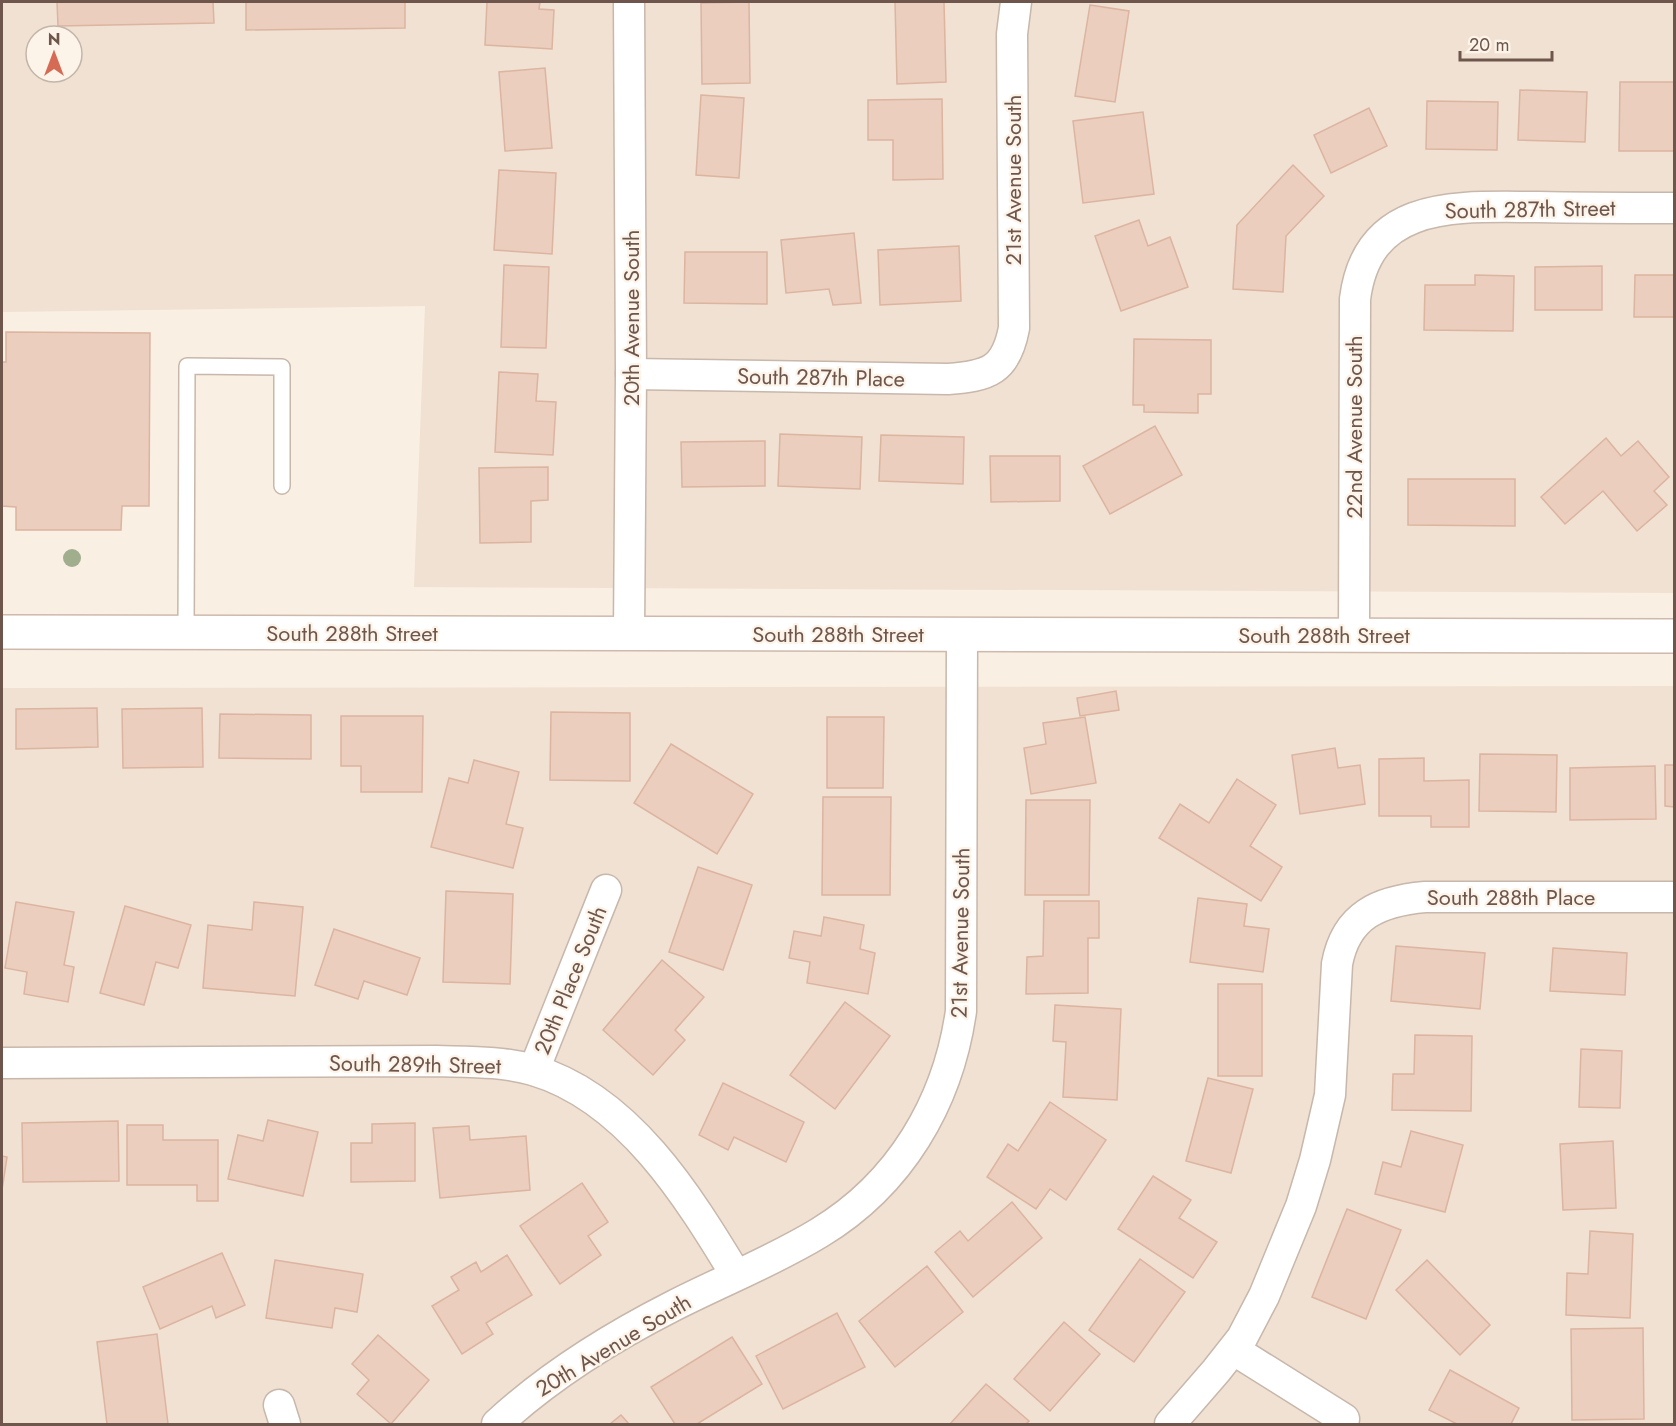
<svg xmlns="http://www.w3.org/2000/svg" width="1676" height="1426" viewBox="0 0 1676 1426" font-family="Jost,sans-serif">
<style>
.residential{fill:#f0e1d2;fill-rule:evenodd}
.building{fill:#ebcebe;stroke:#dcb4a0;stroke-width:1.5}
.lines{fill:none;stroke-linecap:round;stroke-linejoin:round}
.service-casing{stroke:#c8b7ab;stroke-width:18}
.minor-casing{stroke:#c8b7ab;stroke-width:33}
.secondary-casing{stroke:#ceb9ac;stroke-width:36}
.service{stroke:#fff;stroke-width:15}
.minor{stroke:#fff;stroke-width:30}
.secondary{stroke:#fff;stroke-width:33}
.tree{fill:#a1ae8e}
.labels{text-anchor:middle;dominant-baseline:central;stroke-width:4.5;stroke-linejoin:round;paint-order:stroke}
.street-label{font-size:22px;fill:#6e564c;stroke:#fdf4e9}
</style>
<rect width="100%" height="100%" fill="#f9efe3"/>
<g class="residential">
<path d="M2 2H1674V593L414 587 425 306 2 312ZM36 36H72V72H36Z"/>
<path d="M1674 686V1424H2V688Z"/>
</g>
<g class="building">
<path d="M57 2H213L214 23 58 26Z"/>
<path d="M246 2H405V28L246 30Z"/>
<path d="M487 2H540L539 9 554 10 552 49 485 45Z"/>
<path d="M749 2 750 83 702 84 701 3Z"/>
<path d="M895 2H944L946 82 897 84Z"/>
<path d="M1090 5 1129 11 1115 102 1075 96Z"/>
<path d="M545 68 552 148 505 151 499 72Z"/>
<path d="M1620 82H1674V151H1619Z"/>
<path d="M1520 90 1587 92 1585 142 1518 140Z"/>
<path d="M701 95 744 98 739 178 696 175Z"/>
<path d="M942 99 943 179 893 180V140H868V100Z"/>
<path d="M1427 101 1498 102 1497 150 1426 149Z"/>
<path d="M1369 108 1387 146 1331 173 1314 135Z"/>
<path d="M1143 112 1154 194 1083 203 1073 121Z"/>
<path d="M1293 165 1324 196 1286 236 1283 292 1233 289 1237 225Z"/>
<path d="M499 170 556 173 552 254 494 250Z"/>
<path d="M1139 220 1148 246 1170 237 1188 287 1121 311 1095 236Z"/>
<path d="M854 233 861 303 833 305 829 289 786 293 781 240Z"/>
<path d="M959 246 961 301 880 305 878 250Z"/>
<path d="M685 252H767V304L684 303Z"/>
<path d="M504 265 549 267 546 348 501 347Z"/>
<path d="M1602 266V310H1535V267Z"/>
<path d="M1475 275 1514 276 1513 331 1424 330 1425 285H1475Z"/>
<path d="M1635 275H1674V317H1634Z"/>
<path d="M6 332 150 333 149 506H122L121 530H16V507L2 506V362H6Z"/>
<path d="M1134 339 1211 340V394H1198V413L1144 412V405H1133Z"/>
<path d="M499 372 538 374 536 401 556 402 553 455 495 452Z"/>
<path d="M1155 426 1182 475 1110 514 1083 466Z"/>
<path d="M780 434 862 437 860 489 778 486Z"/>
<path d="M881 435 964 437 963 484 879 481Z"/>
<path d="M1606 438 1621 456 1638 441 1669 477 1654 491 1667 505 1637 531 1603 491 1565 524 1541 497Z"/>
<path d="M765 441V486L682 487 681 442Z"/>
<path d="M990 456H1060V501L991 502Z"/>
<path d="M548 467V500L531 501V542L480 543 479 468Z"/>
<path d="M1408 479H1515V526L1408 525Z"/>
<path d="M1116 691 1119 710 1080 716 1077 698Z"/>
<path d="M97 708 98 747 16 749V709Z"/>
<path d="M202 708 203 767 123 768 122 709Z"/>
<path d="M551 712 630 713V781L550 780Z"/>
<path d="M220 714 311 715V759L219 758Z"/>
<path d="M341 716H423L422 792H361V766H341Z"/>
<path d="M827 717H884L883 788H827Z"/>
<path d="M1085 717 1096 783 1031 794 1024 748 1046 744 1043 723Z"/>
<path d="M671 744 753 794 717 854 634 803Z"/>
<path d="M1335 748 1338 768 1360 765 1365 804 1300 814 1292 755Z"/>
<path d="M1480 754 1557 755 1556 812 1479 811Z"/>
<path d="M1424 758V781L1469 780V827H1431V816H1379V759Z"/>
<path d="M474 760 519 772 506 824 523 828 513 868 431 847 449 778 468 783Z"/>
<path d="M1665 765H1674V807L1665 806Z"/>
<path d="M1655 766 1656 819 1570 820V768Z"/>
<path d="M1237 779 1276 805 1250 846 1282 867 1261 901 1159 838 1180 804 1209 823Z"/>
<path d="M823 797H891L890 895H822Z"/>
<path d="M1026 800H1090L1089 895H1025Z"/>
<path d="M698 867 752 885 723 970 669 952Z"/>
<path d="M446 891 513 894 510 984 443 982Z"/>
<path d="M1198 898 1247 904 1244 926 1269 929 1263 972 1190 962Z"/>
<path d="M1044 901H1099V938H1088V993L1026 994 1027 957 1043 956Z"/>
<path d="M16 902 74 912 64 965 74 967 68 1002 24 994 27 972 5 968Z"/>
<path d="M254 902 303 907 295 996 203 988 208 925 252 930Z"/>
<path d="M125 906 191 925 178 968 156 962 144 1005 100 993Z"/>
<path d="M824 917 864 925 860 949 875 953 868 994 807 983 810 962 789 958 794 931 821 936Z"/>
<path d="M334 929 420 958 407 995 364 981 358 999 315 985Z"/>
<path d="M1396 946 1485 953 1480 1009 1391 1001Z"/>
<path d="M1553 948 1627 953 1625 995 1550 991Z"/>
<path d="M662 960 704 997 675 1030 685 1040 653 1075 603 1030Z"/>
<rect x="1218" y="984" width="44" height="92"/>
<path d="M845 1002 890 1036 835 1109 790 1075Z"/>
<path d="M1055 1005 1121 1009 1117 1100 1063 1097 1066 1042 1053 1041Z"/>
<path d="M1415 1035 1472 1036 1471 1111 1392 1110 1393 1074H1414Z"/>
<path d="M1581 1049 1622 1051 1620 1108 1579 1107Z"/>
<path d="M1208 1078 1253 1089 1231 1173 1186 1161Z"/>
<path d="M723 1083 804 1122 786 1162 734 1137 728 1150 699 1135Z"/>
<path d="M1050 1102 1106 1140 1066 1200 1050 1189 1036 1209 987 1177 1008 1144 1018 1151Z"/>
<path d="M268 1120 318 1132 303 1196 228 1179 238 1135 263 1141Z"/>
<path d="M118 1121 119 1181 23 1182 22 1123Z"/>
<path d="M415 1123V1181L351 1182V1143H372V1124Z"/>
<path d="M127 1125H163V1140H218V1201H197V1185H127Z"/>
<path d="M469 1126 470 1140 526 1136 530 1190 440 1198 433 1128Z"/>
<path d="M1411 1131 1463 1145 1445 1212 1375 1194 1383 1162 1401 1167Z"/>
<path d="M1613 1141 1616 1208 1563 1210 1560 1144Z"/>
<path d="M2 1156 7 1157 2 1190Z"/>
<path d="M1153 1176 1191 1200 1179 1218 1217 1242 1193 1278 1118 1229Z"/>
<path d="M582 1183 608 1222 588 1236 601 1255 560 1284 520 1226Z"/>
<path d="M1012 1202 1042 1238 973 1297 935 1252 960 1231 968 1241Z"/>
<path d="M1347 1209 1401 1230 1366 1319 1312 1297Z"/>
<path d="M1590 1231 1633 1234 1630 1318 1566 1315 1567 1273 1588 1274Z"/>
<path d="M222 1253 245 1305 216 1318 212 1306 160 1329 143 1287Z"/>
<path d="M507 1255 532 1295 486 1323 493 1334 462 1354 432 1306 459 1290 451 1277 476 1262 481 1272Z"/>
<path d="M1140 1259 1185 1292 1134 1362 1089 1330Z"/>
<path d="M275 1260 363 1274 357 1312 335 1308 332 1328 266 1318Z"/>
<path d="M1427 1260 1490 1325 1460 1355 1396 1290Z"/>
<path d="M927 1266 963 1312 895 1367 859 1321Z"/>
<path d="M837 1313 865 1367 783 1409 756 1356Z"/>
<path d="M1064 1322 1100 1354 1050 1411 1014 1379Z"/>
<path d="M1643 1328 1644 1419 1572 1420 1571 1329Z"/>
<path d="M157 1334 168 1424H107L97 1342Z"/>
<path d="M378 1335 429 1380 391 1424 357 1394 369 1380 352 1364Z"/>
<path d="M732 1337 762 1384 697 1424H675L651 1387Z"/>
<path d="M1450 1370 1519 1408 1511 1424H1457L1429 1410Z"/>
<path d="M986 1384 1029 1421 1026 1424H950Z"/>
<path d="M621 1415 629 1424H610Z"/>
</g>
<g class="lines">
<defs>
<path id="service" d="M186 632 187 366 282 367V486"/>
<g id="minor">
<path d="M631 374 948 379C988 376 1006 371 1014 328L1012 34 1016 2"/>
<path d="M629 634 631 374 629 2"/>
<path d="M1354 635 1355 299C1368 198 1459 207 1538 207 1583 208 1629 208 1674 208"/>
<path d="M2 1063 437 1061C469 1062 502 1061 533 1070 628 1098 688 1196 736 1275"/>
<path d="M534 1070 606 890"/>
<path d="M1234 1350 1344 1419"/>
<path d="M279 1405 285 1424"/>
<path d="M497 1424C549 1376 610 1338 673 1306 722 1281 773 1261 819 1233 900 1184 948 1103 961 1011L962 634"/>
<path d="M1170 1424 1216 1371 1242 1338 1264 1296 1301 1206 1315 1160 1330 1095 1337 964C1346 915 1379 901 1425 897H1674"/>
</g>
<path id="secondary" d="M2 632 1674 636"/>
</defs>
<use href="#service" class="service-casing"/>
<use href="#minor" class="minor-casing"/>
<use href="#secondary" class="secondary-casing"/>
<use href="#service" class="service"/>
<use href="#minor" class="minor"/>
<use href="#secondary" class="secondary"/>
</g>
<circle class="tree" cx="72" cy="558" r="9"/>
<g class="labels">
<g class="street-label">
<text transform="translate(1013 180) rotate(-90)">21st Avenue South</text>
<text transform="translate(1530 209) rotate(-1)">South 287th Street</text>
<text transform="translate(631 318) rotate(-90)">20th Avenue South</text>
<text transform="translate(821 377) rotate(1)">South 287th Place</text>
<text transform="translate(1354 427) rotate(-90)">22nd Avenue South</text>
<text x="352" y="633">South 288th Street</text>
<text x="838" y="634">South 288th Street</text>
<text x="1324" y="635">South 288th Street</text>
<text x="1511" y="897">South 288th Place</text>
<text transform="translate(960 933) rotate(-89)">21st Avenue South</text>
<text transform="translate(570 980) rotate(-68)">20th Place South</text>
<text transform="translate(415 1064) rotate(1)">South 289th Street</text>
<text transform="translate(613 1345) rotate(-31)">20th Avenue South</text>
</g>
</g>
<rect width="1676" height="1426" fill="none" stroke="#6e564c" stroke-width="6"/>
<g transform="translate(54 54)"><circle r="28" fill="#fdf4e9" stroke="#c4b5aa" stroke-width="1.5"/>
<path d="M0-4.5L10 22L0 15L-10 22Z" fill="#d66b55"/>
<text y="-9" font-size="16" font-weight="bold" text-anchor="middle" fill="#6e564c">N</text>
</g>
<path d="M1460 51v9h92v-9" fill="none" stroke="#6e564c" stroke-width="3"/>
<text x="1469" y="51" font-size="18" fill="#6e564c" stroke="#fdf4e9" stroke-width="4.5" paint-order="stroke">20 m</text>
</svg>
